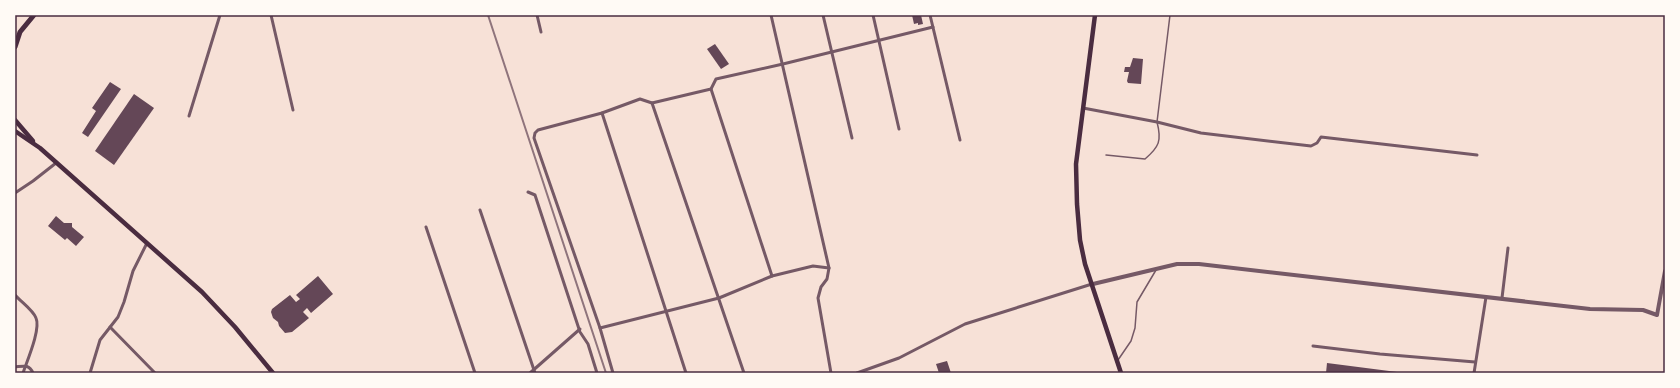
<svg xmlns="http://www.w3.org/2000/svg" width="1680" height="388" viewBox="0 0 1680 388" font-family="Ubuntu,sans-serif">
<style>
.building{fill:#644757}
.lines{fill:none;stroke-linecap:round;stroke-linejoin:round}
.service{stroke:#755966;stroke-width:1.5}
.minor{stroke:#755966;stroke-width:3}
.tertiary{stroke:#755966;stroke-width:4}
.secondary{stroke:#4a2c40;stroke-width:4.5}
.primary{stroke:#4a2c40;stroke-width:5}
.rail{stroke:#8f747c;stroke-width:2}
.neatline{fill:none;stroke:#4a2c40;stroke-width:1.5}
</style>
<rect width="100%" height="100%" fill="#f7e1d7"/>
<g class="building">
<path d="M912 15H921L923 24 918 25V23L914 24Z"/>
<path d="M715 44 729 64 721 69 707 49Z"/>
<path d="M1133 58 1143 59 1141 84 1128 83 1127 81 1129 72H1124L1125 67H1130Z"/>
<path d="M110 82 121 89 88 137 82 133 96 111 92 108Z"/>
<path d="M134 94 154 108 114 165 95 151Z"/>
<path d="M56 216 64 223H72V227L84 237 76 246 67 238 65 240 48 226Z"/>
<path d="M318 276 333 294 311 313 307 308 303 312 309 318 292 332 285 333 279 326 278 322 273 318 271 312 272 309 290 295 296 302 300 299 296 295Z"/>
<path d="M947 361 951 373H939L936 364Z"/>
<path d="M1327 363 1397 372V373H1326Z"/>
</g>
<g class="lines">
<g class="service">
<path d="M1106 155 1145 159C1159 147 1162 141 1157 122L1170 15"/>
<path d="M1118 360 1131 341 1135 328 1137 302 1156 270"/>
</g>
<g class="minor">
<path d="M271 15 293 110"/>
<path d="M537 15 541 32"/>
<path d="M771 15 829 268 827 279 821 287 818 298 831 373"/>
<path d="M823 15 852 138"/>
<path d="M873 15 899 129"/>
<path d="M930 15 960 140"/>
<path d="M711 89 772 276"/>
<path d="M652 103 744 373"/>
<path d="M1083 108 1157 122 1201 133 1311 146 1317 143 1321 137 1477 155"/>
<path d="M602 113 686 373"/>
<path d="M189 116 220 15"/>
<path d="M528 192 535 195 580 332 588 344 597 373"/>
<path d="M15 193 33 181 56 163"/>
<path d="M480 210 535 373"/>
<path d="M426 227 475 373"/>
<path d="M15 295C21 302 33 310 36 318 41 329 27 361 23 373"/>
<path d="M1502 298 1508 248"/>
<path d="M110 327 155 373"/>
<path d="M600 328 719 298 772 276 813 266 829 268"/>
<path d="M1313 346 1380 354 1475 362"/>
<path d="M15 367C24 366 29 364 33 373"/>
<path d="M90 373 100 340 118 317 124 302 133 271 147 243"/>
<path d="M530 373 580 329"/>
<path d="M613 373 600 328 534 138 535 133 538 130 602 113 640 99 652 103 711 89 716 79 783 64 933 27"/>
<path d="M857 373 899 358 965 324 1092 284"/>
<path d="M1474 373 1486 297"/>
</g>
<path class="tertiary" d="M1093 284 1177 264H1199L1590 309 1643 310 1657 315 1665 271"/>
<g class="secondary">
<path d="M1095 15 1076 164 1077 204 1080 240 1085 264 1121 373"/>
<path d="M15 120 33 141"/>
<path d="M15 131 40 148 202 292 235 327 273 373"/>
</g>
<path class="primary" d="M15 47 20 32 34 15"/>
<path class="rail" d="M488 15 606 373"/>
</g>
<rect width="1680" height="388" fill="none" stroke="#fffaf5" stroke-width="32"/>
<rect x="16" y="16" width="1648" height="356" class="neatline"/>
</svg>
